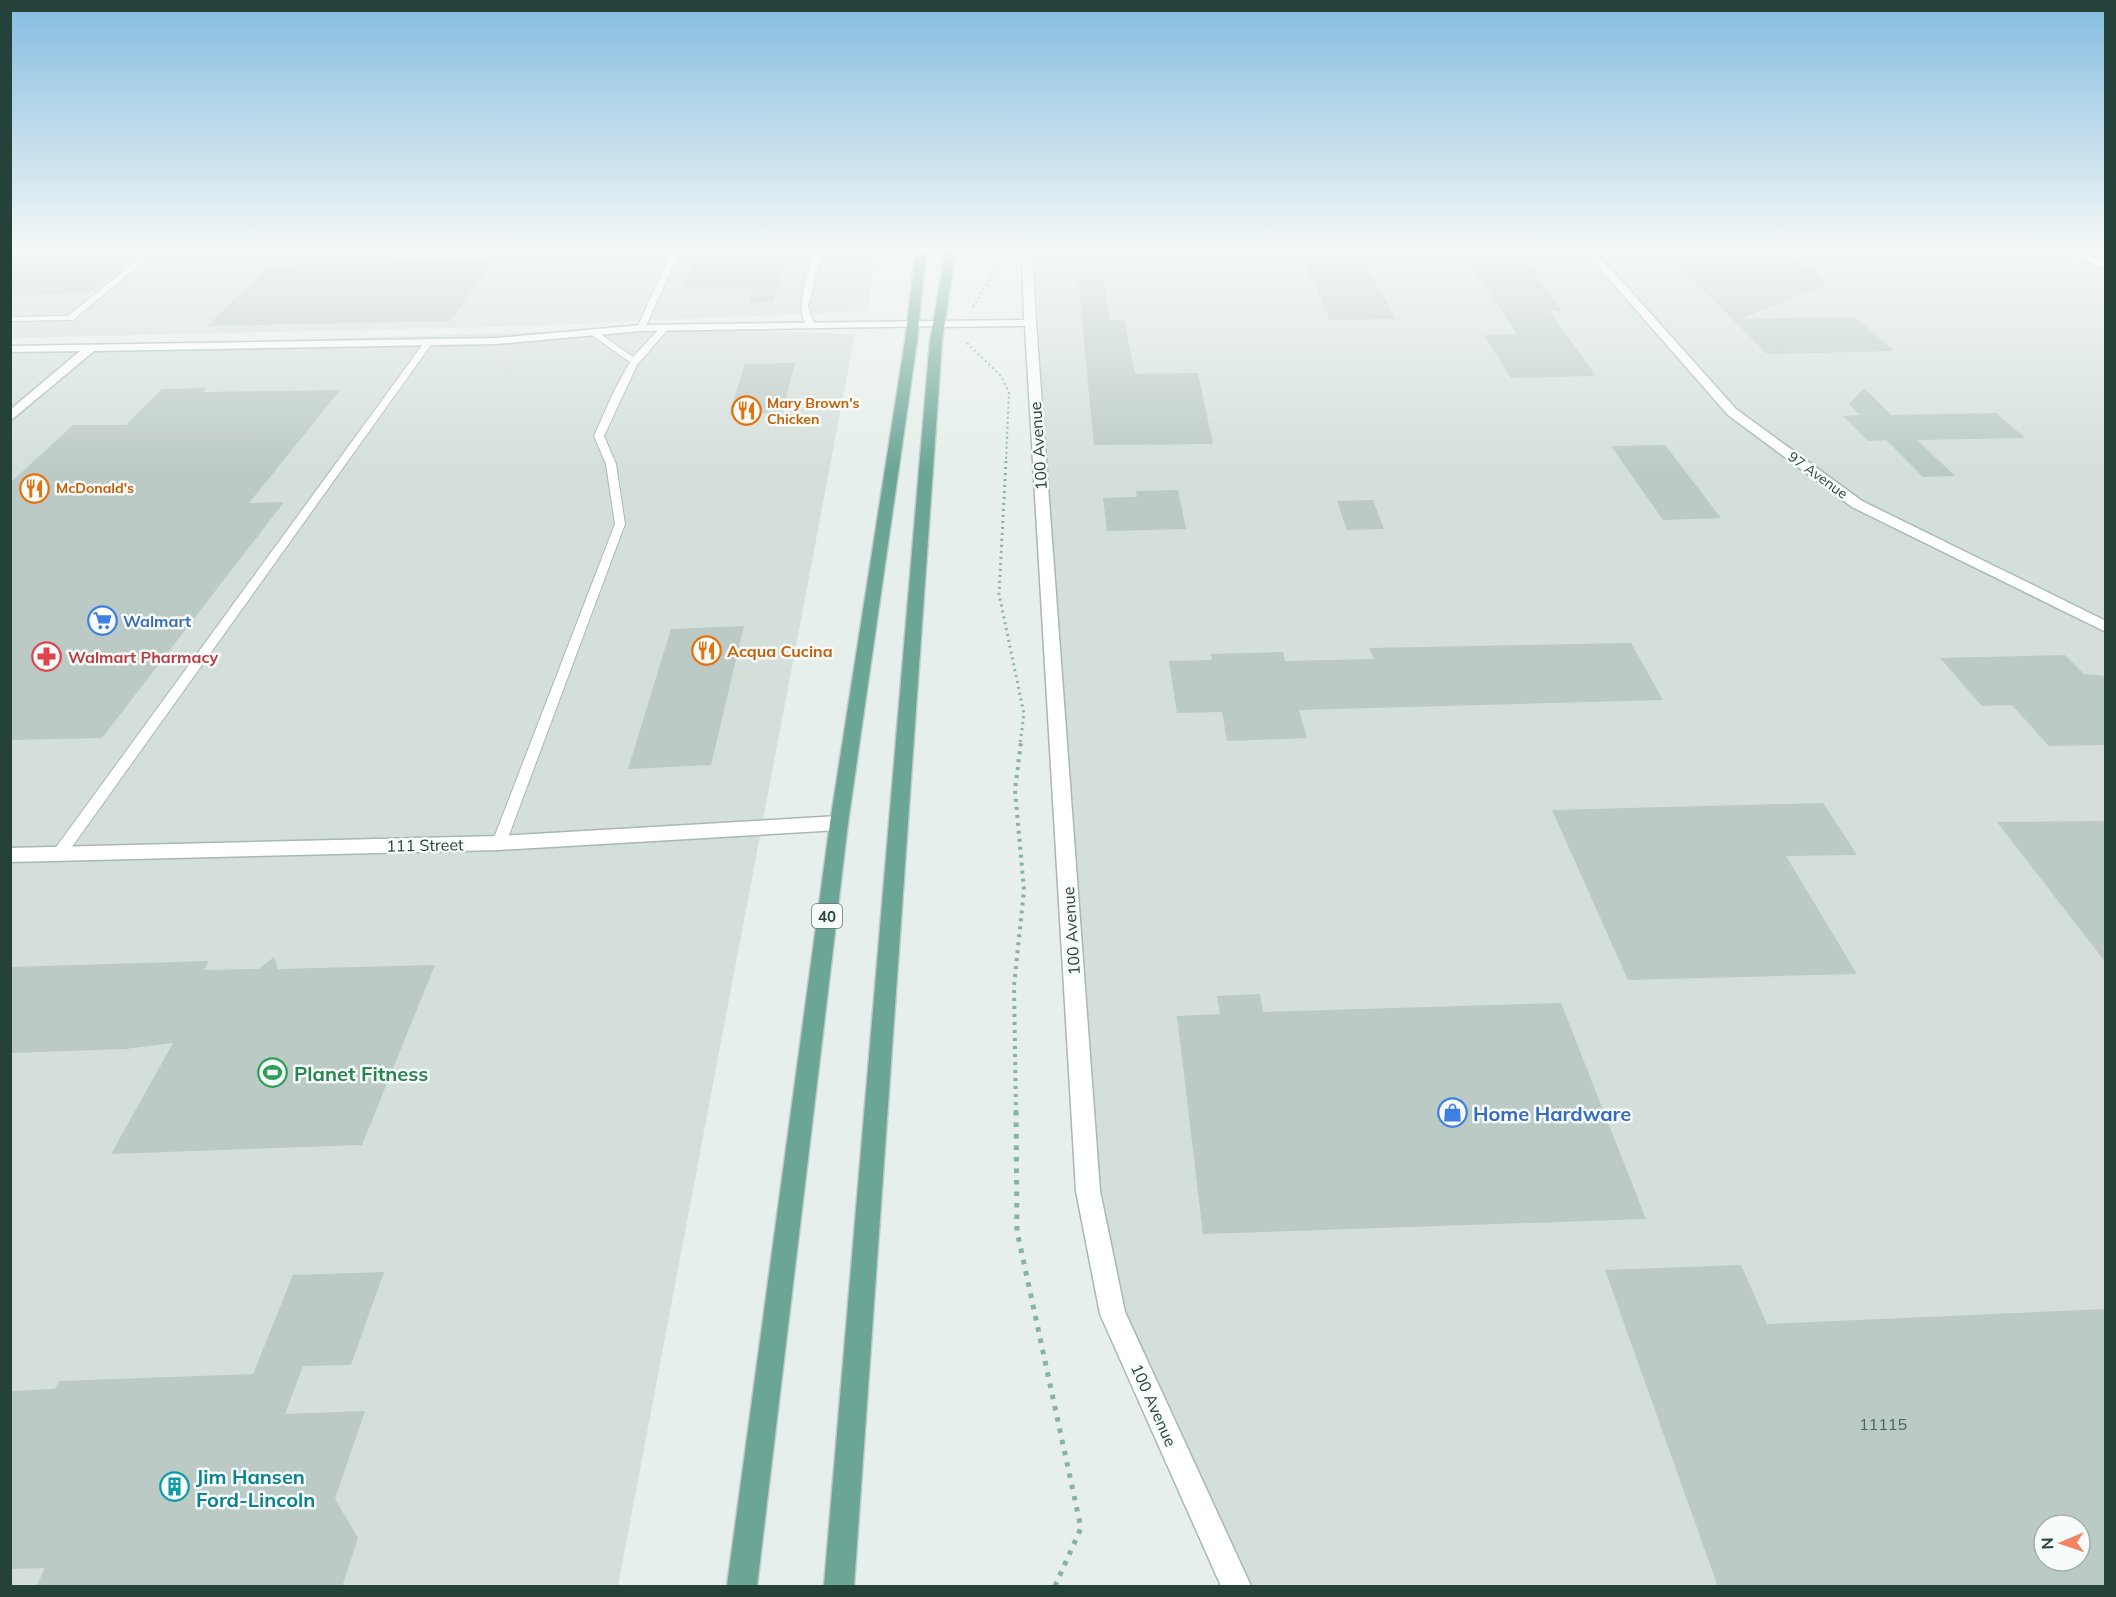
<svg xmlns="http://www.w3.org/2000/svg" width="2116" height="1597" viewBox="0 0 2116 1597" font-family="Mulish,sans-serif">
<style>
.built{fill:#d4dfda;fill-rule:evenodd}
.building{fill:#bbcac4;fill-rule:evenodd}
.lines{fill:none;stroke-linecap:round;stroke-linejoin:round}
.lane-casing{stroke:#a8b8b2;stroke-width:2}
.street-casing{stroke:#a8b8b2;stroke-width:3}
.secondary-casing{stroke:#a4bbb3;stroke-width:3}
.primary-casing{stroke:#c2cac8;stroke-width:3}
.path-far3{stroke:#86b3a5;stroke-width:2;stroke-dasharray:2 3;stroke-linecap:butt}
.path-far2{stroke:#86b3a5;stroke-width:3;stroke-dasharray:2 4;stroke-linecap:butt}
.path-far1{stroke:#86b3a5;stroke-width:4;stroke-dasharray:3 5;stroke-linecap:butt}
.path{stroke:#86b3a5;stroke-width:5;stroke-dasharray:4.5 7;stroke-linecap:butt}
.lane{fill:#fff;fill-rule:evenodd}
.street{fill:#fff;fill-rule:evenodd}
.secondary{fill:#fff;fill-rule:evenodd}
.primary{fill:#6aa596;fill-rule:evenodd}
.labels{text-anchor:middle;dominant-baseline:central;stroke-width:5;stroke-linejoin:round;paint-order:stroke}
.far-food-label{font-size:14px;font-weight:bold;fill:#c56008;stroke:#f7fbf9;text-anchor:start}
.far-street-label{font-size:14px;fill:#24423a;stroke:#f7fbf9}
.shield{fill:#f7fbf9;stroke:#637a73;stroke-width:1.5}
.shield-label{font-size:15px;font-weight:bold;fill:#24423a}
.street-label{font-size:16px;fill:#24423a;stroke:#f7fbf9}
.shop-label{font-size:16px;font-weight:bold;fill:#366cbe;stroke:#f7fbf9;text-anchor:start}
.food-label{font-size:16px;font-weight:bold;fill:#c56008;stroke:#f7fbf9;text-anchor:start}
.health-label{font-size:16px;font-weight:bold;fill:#be3a42;stroke:#f7fbf9;text-anchor:start}
.near-number-label{font-size:16px;fill:#4a645c}
.near-leisure-label{font-size:20px;font-weight:bold;fill:#27864d;stroke:#f7fbf9;text-anchor:start}
.near-shop-label{font-size:20px;font-weight:bold;fill:#366cbe;stroke:#f7fbf9;text-anchor:start}
.near-culture-label{font-size:20px;font-weight:bold;fill:#0d838f;stroke:#f7fbf9;text-anchor:start}
</style>
<rect width="100%" height="100%" fill="#e6efeb"/>
<g class="built">
<path d="M10 248H876L868 311 528 326 11 338Z"/>
<path d="M1034 248H2105V1586H1236L1113 1314 1088 1191ZM2044 1525H2080V1561H2044Z"/>
<path d="M665 328 855 334 618 1586H11L10 349Z"/>
</g>
<g class="building">
<path d="M10 248H146L88 294 10 295Z"/>
<path d="M700 248H790L773 302 748 303 753 287 683 288Z"/>
<path d="M1298 248H1358L1395 319 1330 320Z"/>
<path d="M1459 248H1496L1501 255 1520 254 1562 311H1549L1596 376 1511 378 1484 335 1517 334Z"/>
<path d="M1661 248H1784L1828 284 1741 319 1855 317 1894 351 1767 354Z"/>
<path d="M493 261 450 321 207 326 269 265Z"/>
<path d="M1104 279 1110 320H1124L1135 374 1198 373 1213 444 1094 445 1078 280Z"/>
<path d="M795 363 782 413 729 414 745 364Z"/>
<path d="M207 388 203 392 340 390 249 503 284 502 102 738 10 740V483L73 425H126L162 389Z"/>
<path d="M1864 388 1891 415 1996 413 2025 438 1917 440 1955 476 1923 477 1886 440 1868 441 1843 416 1860 415 1849 404Z"/>
<path d="M1665 445 1721 518 1663 520 1611 446Z"/>
<path d="M1178 490 1186 529 1107 531 1103 498 1137 497 1136 491Z"/>
<path d="M1373 500 1384 529 1347 530 1337 501Z"/>
<path d="M744 626 711 765 628 769 671 629Z"/>
<path d="M1631 643 1663 700 1299 710 1307 738 1227 741 1222 712 1177 713 1169 661 1212 660 1211 654 1283 652 1285 661 1374 659 1369 648Z"/>
<path d="M2065 655 2084 674 2106 676V745L2049 746 2012 705 1982 706 1940 658Z"/>
<path d="M1823 803 1857 855 1786 856 1857 974 1628 980 1552 810Z"/>
<path d="M2106 821V963L1997 822Z"/>
<path d="M274 957 278 969 435 965 362 1145 111 1154 173 1043 125 1049 10 1053V967L209 961 204 970 259 969Z"/>
<path d="M1260 994 1263 1012 1561 1003 1646 1219 1203 1234 1177 1016 1220 1014 1217 996Z"/>
<path d="M1741 1265 1767 1324 2106 1309V1587H1718L1605 1270ZM2044 1525H2080V1561H2044Z"/>
<path d="M384 1272 351 1365 303 1366 285 1414 365 1411 335 1499 358 1538 342 1587H36L45 1568 10 1569V1391L55 1389 59 1381 253 1374 293 1275Z"/>
</g>
<g class="lines">
<defs>
<g id="lane">
<path d="M152 248H160L73 320 10 321V317L68 316Z"/>
<path d="M673 248H681L645 328 638 330 637 328Z"/>
<path d="M815 248H823L808 307 815 326 811 328C790 317 810 267 815 248Z"/>
<path d="M662 326 669 328 637 365 604 436 616 464 625 524 506 843 504 847H494L492 843 615 524 606 464 594 436 614 391 630 362 589 333 596 331 633 357Z"/>
<path d="M426 340 433 342 64 858H54L52 854 54 850Z"/>
</g>
<g id="street">
<path d="M1022 248H1032L1036 323 1100 1191 1125 1312 1251 1586H1221L1100 1314 1076 1191 1025 326 938 327 932 324 938 321 1024 320Z"/>
<path d="M2060 248H2072L2106 262V269Z"/>
<path d="M839 816 845 818 848 823 845 828 839 830 499 850 10 862V848L499 836Z"/>
</g>
<g id="secondary">
<path d="M1582 248H1592L1736 409 1862 501 2106 621V632L1852 507 1728 415Z"/>
<path d="M938 321 944 324 942 326 641 331 496 344 94 351 10 421V410L80 351 10 352V346L496 338 641 325Z"/>
</g>
<g id="primary">
<path d="M916 248H926L917 341 848 823 757 1586H727L830 823 905 341Z"/>
<path d="M946 248H956L942 341 854 1586H824L930 341Z"/>
</g>
</defs>
<use href="#lane" class="lane-casing"/>
<use href="#street" class="street-casing"/>
<use href="#secondary" class="secondary-casing"/>
<use href="#primary" class="primary-casing"/>
<g class="path-far3">
<path d="M973 307 999 263 998 248"/>
<path d="M967 343 1001 376 1009 393 1006 462"/>
</g>
<path class="path-far2" d="M1006 461 999 594 1024 714 1020 744"/>
<path class="path-far1" d="M1016 1113 1014 986 1024 890 1015 790 1021 742"/>
<path class="path" d="M1016 1111 1017 1231 1081 1528 1055 1586"/>
<use href="#lane" class="lane"/>
<use href="#street" class="street"/>
<use href="#secondary" class="secondary"/>
<use href="#primary" class="primary"/>
</g>
<linearGradient id="sky" x2="0" y2="1"><stop stop-color="#84bce0"/><stop offset="0.53" stop-color="#f4f8f6"/><stop offset="1" stop-color="#f4f8f6" stop-opacity="0"/></linearGradient>
<rect width="2116" height="471" fill="url(#sky)"/>
<defs>
<symbol id="restaurant-ring" viewBox="-11 -11 22 22"><circle r="9.5" fill="#f7fbf9" stroke="#e8710a" stroke-width="1.5"/><path d="M-5-6h1v4h1v-4h1v4h1v-4h1v5L-1.5 .5V6h-2V.5L-5-1ZM5-6V6H3V1.5H1.5Q1.5-4 5-6Z" fill="#e8710a"/></symbol>
<symbol id="supermarket-ring" viewBox="-11 -11 22 22"><circle r="9.5" fill="#f7fbf9" stroke="#3f7fe0" stroke-width="1.5"/><path d="M-6-5.5h2.5l.6 2H6L4.5 2H-2.5L-4.4-4H-6ZM-1.5 3.2a1.3 1.3 0 1 0 .1 0ZM3 3.2a1.3 1.3 0 1 0 .1 0Z" fill="#3f7fe0"/></symbol>
<symbol id="pharmacy-ring" viewBox="-11 -11 22 22"><circle r="9.5" fill="#f7fbf9" stroke="#e0444e" stroke-width="1.5"/><path d="M-2-6h4v4h4v4h-4v4h-4v-4h-4v-4h4Z" fill="#e0444e"/></symbol>
<symbol id="stadium-ring" viewBox="-11 -11 22 22"><circle r="9.5" fill="#f7fbf9" stroke="#2e9e5b" stroke-width="1.5"/><path d="M0-5a6.5 5 0 1 0 0 10a6.5 5 0 1 0 0-10ZM-3.5-1.8h7v3.6h-7Z" fill="#2e9e5b"/></symbol>
<symbol id="shop-ring" viewBox="-11 -11 22 22"><circle r="9.5" fill="#f7fbf9" stroke="#3f7fe0" stroke-width="1.5"/><path d="M-5-2.5h2.3a2.7 3.5 0 0 1 5.4 0H5L5.5 6h-11ZM-1.5-2.5h3a1.5 2.3 0 0 0-3 0Z" fill="#3f7fe0"/></symbol>
<symbol id="building-ring" viewBox="-11 -11 22 22"><circle r="9.5" fill="#f7fbf9" stroke="#0f9aa8" stroke-width="1.5"/><path d="M-4-6H4V6H1V3H-1V6H-4ZM-2.5-4.3h1.7v1.8h-1.7ZM.8-4.3h1.7v1.8H.8ZM-2.5-1h1.7V.8h-1.7ZM.8-1h1.7V.8H.8Z" fill="#0f9aa8"/></symbol>
</defs>
<g fill-rule="evenodd">
<use href="#restaurant-ring" x="730" y="394" width="33" height="33"/>
<use href="#restaurant-ring" x="18" y="472" width="33" height="33"/>
<use href="#supermarket-ring" x="86" y="604" width="33" height="33"/>
<use href="#restaurant-ring" x="690" y="634" width="33" height="33"/>
<use href="#pharmacy-ring" x="30" y="640" width="33" height="33"/>
<use href="#stadium-ring" x="256" y="1056" width="33" height="33"/>
<use href="#shop-ring" x="1436" y="1096" width="33" height="33"/>
<use href="#building-ring" x="158" y="1470" width="33" height="33"/>
</g>
<g class="labels">
<g class="far-food-label">
<text x="767" y="403">Mary Brown's<tspan x="767" dy="16">Chicken</tspan></text>
<text x="56" y="488">McDonald's</text>
</g>
<g class="far-street-label">
<text transform="translate(1818 475) rotate(36)">97 Avenue</text>
</g>
<rect class="shield" x="812" y="904" width="30" height="24" rx="4.5"/>
<g class="shield-label">
<text x="827" y="916">40</text>
</g>
<g class="street-label">
<text transform="translate(1038 446) rotate(-94)">100 Avenue</text>
<text transform="translate(425 845) rotate(-1)">111 Street</text>
<text transform="translate(1071 931) rotate(-94)">100 Avenue</text>
<text transform="translate(1154 1405) rotate(66)">100 Avenue</text>
</g>
<g class="shop-label">
<text x="123" y="621">Walmart</text>
</g>
<g class="food-label">
<text x="727" y="651">Acqua Cucina</text>
</g>
<g class="health-label">
<text x="68" y="657">Walmart Pharmacy</text>
</g>
<g class="near-number-label">
<text x="1883" y="1424">11115</text>
</g>
<g class="near-leisure-label">
<text x="294" y="1073">Planet Fitness</text>
</g>
<g class="near-shop-label">
<text x="1473" y="1113">Home Hardware</text>
</g>
<g class="near-culture-label">
<text x="196" y="1476">Jim Hansen<tspan x="196" dy="23">Ford-Lincoln</tspan></text>
</g>
</g>
<rect width="2116" height="1597" fill="none" stroke="#24423a" stroke-width="24"/>
<g transform="translate(2062 1543) rotate(268)"><circle r="28" fill="#f7fbf9" stroke="#a3b1ad" stroke-width="1.5"/>
<path d="M0-4.5L10 22L0 15L-10 22Z" fill="#f4845f"/>
<text y="-9" font-size="16" font-weight="bold" text-anchor="middle" fill="#24423a">N</text>
</g>
</svg>
